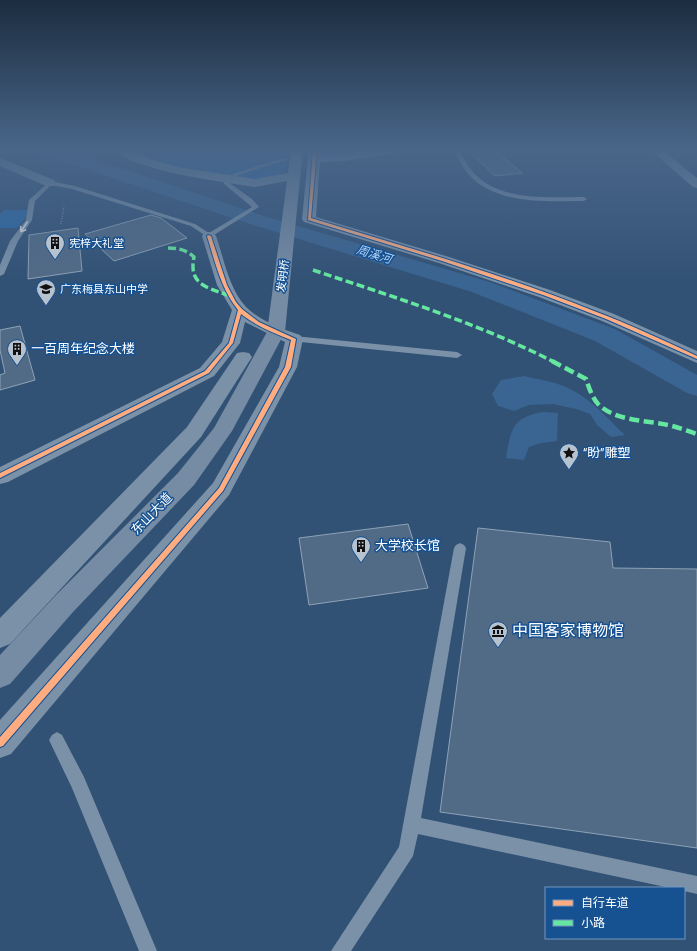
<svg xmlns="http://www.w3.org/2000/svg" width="697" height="951" viewBox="0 0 697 951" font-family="'Sofia Sans Condensed','Noto Sans SC',sans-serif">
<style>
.green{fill:#2968a8}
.water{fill:#3a6491}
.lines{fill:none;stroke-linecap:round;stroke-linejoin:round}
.river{fill:#3a6491;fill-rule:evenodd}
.building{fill:#516a86;stroke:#8ea2b6}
.path{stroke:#7a91a8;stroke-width:1.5;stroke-dasharray:1 1.5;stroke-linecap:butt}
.lane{fill:#7a91a8;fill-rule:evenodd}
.street{fill:#7a91a8;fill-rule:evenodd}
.secondary{fill:#768ca4;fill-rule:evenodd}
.quiet-far1{stroke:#66e7a1;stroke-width:3.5;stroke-dasharray:8 3.5;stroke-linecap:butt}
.quiet{stroke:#66e7a1;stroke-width:4.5;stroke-dasharray:10 4.5;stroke-linecap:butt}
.cycleway-casing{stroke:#165191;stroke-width:2}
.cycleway{fill:#ffac80;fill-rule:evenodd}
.oneway{stroke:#e4e9ee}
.labels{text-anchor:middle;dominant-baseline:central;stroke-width:3;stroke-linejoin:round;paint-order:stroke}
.far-poi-label{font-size:11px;fill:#fff;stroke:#165191;text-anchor:start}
.far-street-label{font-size:11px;fill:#fff;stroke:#165191}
.far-water-label{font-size:12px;font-style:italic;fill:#b0d3f7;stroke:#165191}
.poi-label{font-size:13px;fill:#fff;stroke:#165191;text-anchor:start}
.street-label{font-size:13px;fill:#fff;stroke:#165191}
.near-poi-label{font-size:16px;fill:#fff;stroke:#165191;text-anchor:start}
</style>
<rect width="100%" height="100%" fill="#325275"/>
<g class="green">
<path d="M127 148H396V153L288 157 285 171 274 178 256 180 172 165Z"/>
<path d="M4 210H33L17 228H0V214Z"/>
</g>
<g class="water">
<path d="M524 376C540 380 558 382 572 390 592 400 609 420 625 435L611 437 597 425 590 414 576 409 553 404 529 405 514 411 498 406 492 394 501 380Z"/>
<path d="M544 412 558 413 557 441 541 443 529 447 524 460 506 458C511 429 512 417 544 412Z"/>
</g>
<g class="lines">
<path class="river" d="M32 148H60L267 217 490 282 615 329 697 375V396L687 393 595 341 472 292 253 225 35 152Z"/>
</g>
<g class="building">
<path d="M497 152 522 173 495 176 472 154Z"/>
<path d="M151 215 161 218 187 238 114 261 85 234Z"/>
<path d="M78 228 82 271 28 279 29 235Z"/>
<path d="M20 326 35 380 0 390V375L5 373 0 350V330Z"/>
<path d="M408 524 428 588 309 605 299 538Z"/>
<path d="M478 528 610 542 613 568 697 569V848L440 812Z"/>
</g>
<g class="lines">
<path class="path" d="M61 224 64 206"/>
<g class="lane">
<path d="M452 148H458C463 156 467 165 473 172 500 202 547 197 584 197L587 199 584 201C547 201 497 205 469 175 462 167 458 157 452 148Z"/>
<path d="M283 158 288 159 235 176 230 175Z"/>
<path d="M50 181 75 186 195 224 209 233 252 207 224 184V182H228L252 199 259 207 209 238 191 226 72 189 51 185 35 201 32 220 18 241 4 274 0 276V265L10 241 26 220 29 200Z"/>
<path d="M294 336 457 352 462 355 457 358 291 341V337Z"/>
<path d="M460 543 464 545 466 548 421 818 697 876V894L684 891V888H670L418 834 413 856 351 951H331L399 847 454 548 456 545Z"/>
<path d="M57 732 62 735 84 777 157 951H139L72 788 49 740 52 735Z"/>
</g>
<g class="street">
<path d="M113 148H127L153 160 184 168 255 179 261 183 255 187C224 182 132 171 113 148Z"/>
<path d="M309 148H321L320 155C352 154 383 148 415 148L410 151 345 161 320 162 316 217 449 257 550 290 614 314 697 351V363L602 321 539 297 439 263 304 222 302 219Z"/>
<path d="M648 148H660L697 178V188L693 187Z"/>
<path d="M209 232 214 233 216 236C224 259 229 289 246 307 260 321 282 329 300 335L303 339 297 367 229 495 11 754 0 758V720L213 483 279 367 285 342 245 322 240 343 214 376 8 482 0 484V467L200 368 222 342 232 310 217 285 202 236 204 233Z"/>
<path d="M243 352 249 353 252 357 201 437 10 644 0 648V618L187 427 237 353Z"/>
</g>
<g class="secondary">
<path d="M291 148H303L285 332 232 431 194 485 73 612 10 684 0 688V655L55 596 178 473 214 428 267 332 287 181 255 187 249 183 255 179 288 173Z"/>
<path d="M0 158 54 180 56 183 54 186H46L0 166Z"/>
</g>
<g class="quiet-far1">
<path d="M168 248C178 248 187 250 194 257 188 286 209 288 231 296"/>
<path d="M313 270C394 297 478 323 554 362"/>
</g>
<path class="quiet" d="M552 361 586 379C589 388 592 397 598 404 615 421 645 420 668 425 678 427 687 431 697 434"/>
<defs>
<g id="cycleway">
<path d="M313 148H317L311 218C406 247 502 274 594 311 629 324 663 340 697 356V359L606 319 543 295 442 261 308 220Z"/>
<path d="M208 235 211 236 227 285 236 302 242 309 259 322 296 339 291 367 223 491 3 746 0 747V737L219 488 285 367 291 340C274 333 256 326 241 314L233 343 209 373 0 478V473L205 371 229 343 238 310C221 289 215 262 207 236Z"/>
</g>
</defs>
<use href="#cycleway" class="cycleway-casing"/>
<use href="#cycleway" class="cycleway"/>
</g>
<defs><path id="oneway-shaft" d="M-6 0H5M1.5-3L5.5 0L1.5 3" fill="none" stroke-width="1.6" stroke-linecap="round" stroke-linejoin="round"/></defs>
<use class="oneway" href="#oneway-shaft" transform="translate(24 227) rotate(124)"/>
<linearGradient id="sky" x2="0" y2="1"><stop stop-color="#1c2d40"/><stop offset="0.53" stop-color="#496689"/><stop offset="1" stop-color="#496689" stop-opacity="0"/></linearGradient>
<rect width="697" height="281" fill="url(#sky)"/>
<defs>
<symbol id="building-pin" viewBox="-11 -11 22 30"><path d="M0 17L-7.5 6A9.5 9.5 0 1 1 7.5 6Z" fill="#b7c2cf" stroke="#165191"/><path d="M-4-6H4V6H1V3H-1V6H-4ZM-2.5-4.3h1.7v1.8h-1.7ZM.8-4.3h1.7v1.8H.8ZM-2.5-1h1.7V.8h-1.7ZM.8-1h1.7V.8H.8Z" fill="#111"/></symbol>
<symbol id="school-pin" viewBox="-11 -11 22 30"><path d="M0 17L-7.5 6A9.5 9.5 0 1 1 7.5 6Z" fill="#b7c2cf" stroke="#165191"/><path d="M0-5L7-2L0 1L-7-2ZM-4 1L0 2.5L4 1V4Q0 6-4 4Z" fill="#111"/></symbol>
<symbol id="sight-pin" viewBox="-11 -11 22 30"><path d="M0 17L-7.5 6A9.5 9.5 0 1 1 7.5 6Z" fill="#b7c2cf" stroke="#165191"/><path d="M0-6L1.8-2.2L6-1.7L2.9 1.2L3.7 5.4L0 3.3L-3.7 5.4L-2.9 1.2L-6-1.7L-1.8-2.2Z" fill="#111"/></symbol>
<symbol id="museum-pin" viewBox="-11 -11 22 30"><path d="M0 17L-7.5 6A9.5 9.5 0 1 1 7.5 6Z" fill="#b7c2cf" stroke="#165191"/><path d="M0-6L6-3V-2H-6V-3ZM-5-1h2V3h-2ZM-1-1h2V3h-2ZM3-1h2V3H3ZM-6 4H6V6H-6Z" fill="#111"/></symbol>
</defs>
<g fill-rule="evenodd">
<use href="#building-pin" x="44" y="232" width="22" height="30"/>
<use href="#school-pin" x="35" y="278" width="22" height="30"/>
<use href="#building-pin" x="6" y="338" width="22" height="30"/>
<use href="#sight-pin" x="558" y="442" width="22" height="30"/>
<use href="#building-pin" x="350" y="535" width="22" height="30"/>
<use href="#museum-pin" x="487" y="620" width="22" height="30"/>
</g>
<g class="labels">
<g class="far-poi-label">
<text x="69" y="243">宪梓大礼堂</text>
<text x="60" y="289">广东梅县东山中学</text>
</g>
<g class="far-street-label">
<text transform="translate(283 276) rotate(-83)">发明桥</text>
</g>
<g class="far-water-label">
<text transform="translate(374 255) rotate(17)">周溪河</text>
</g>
<g class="poi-label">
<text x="31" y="349">一百周年纪念大楼</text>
<text x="583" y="453">“盼”雕塑</text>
<text x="375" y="546">大学校长馆</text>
</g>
<g class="street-label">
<text transform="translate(152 514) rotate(-46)">东山大道</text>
</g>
<g class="near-poi-label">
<text x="512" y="631">中国客家博物馆</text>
</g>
</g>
<rect x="545" y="887" width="140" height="52" fill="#165191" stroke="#7397bd"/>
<rect x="553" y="900" width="20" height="6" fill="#ffac80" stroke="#7397bd"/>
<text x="581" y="907" font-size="12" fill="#ffffff">自行车道</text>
<rect x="553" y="920" width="20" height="6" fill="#66e7a1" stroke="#7397bd"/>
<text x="581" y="927" font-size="12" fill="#ffffff">小路</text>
</svg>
